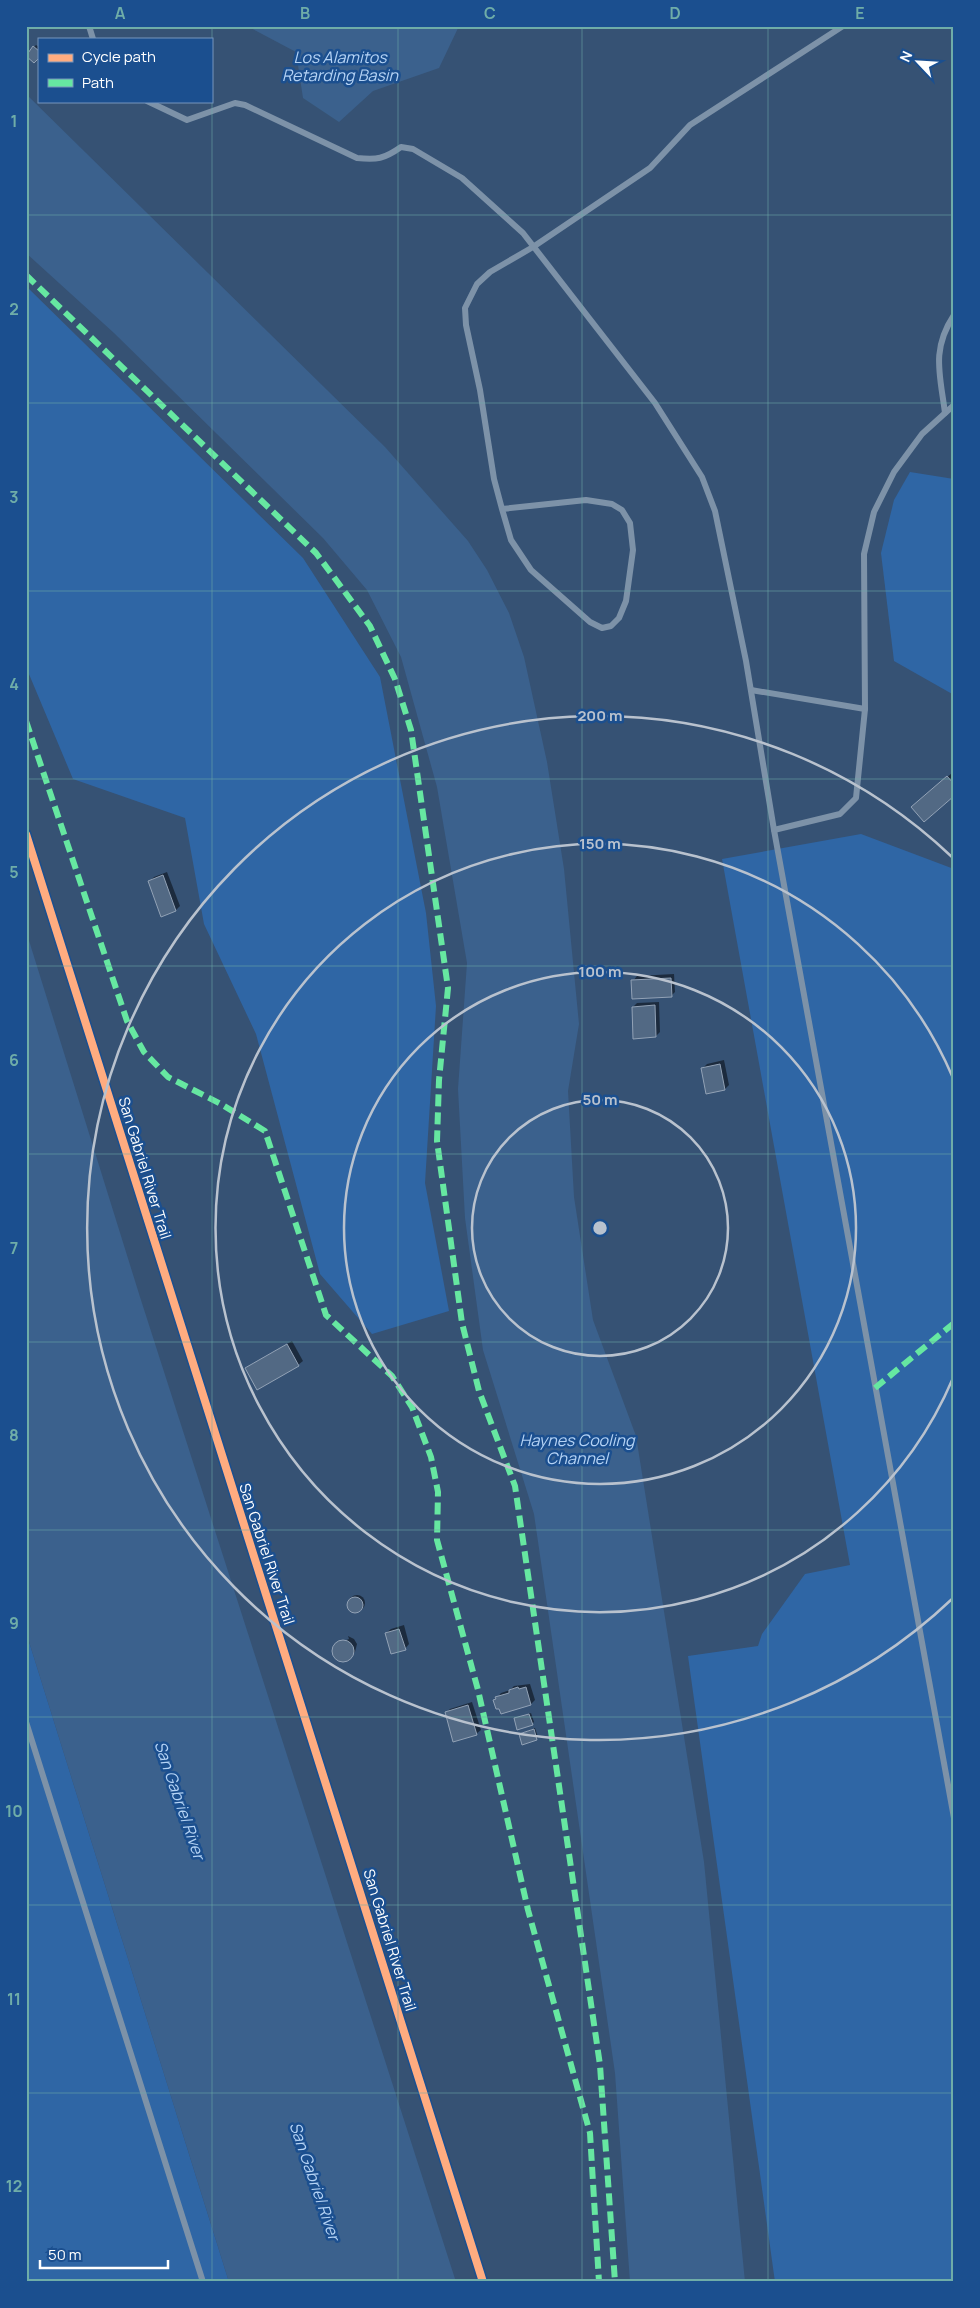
<svg xmlns="http://www.w3.org/2000/svg" width="980" height="2308" viewBox="0 0 980 2308" font-family="Manrope,sans-serif">
<style>
.green{fill:#2f66a5}
.water{fill:#3b618d}
.shadow{fill:#0007}
.building{fill:#526984;stroke:#92a2b6}
.lines{fill:none;stroke-linecap:round;stroke-linejoin:round}
.service{stroke:#7d92a8;stroke-width:6}
.quiet{stroke:#66e7a1;stroke-width:6;stroke-dasharray:12 6;stroke-linecap:butt}
.cycleway-casing{stroke:#1b4f8f;stroke-width:11}
.cycleway{stroke:#ffac80;stroke-width:8}
.grid{fill:none;stroke:#6fada8;stroke-width:1;stroke-opacity:0.55}
.ring{fill:none;stroke:#b9c2ce;stroke-width:2.5}
.labels{text-anchor:middle;dominant-baseline:central;stroke-width:5;stroke-linejoin:round;paint-order:stroke}
.street-label{font-size:15px;fill:#fff;stroke:#1b4f8f}
.water-label{font-size:16px;font-style:italic;fill:#b5d3f5;stroke:#1b4f8f}
.centre{fill:#b9c2ce;stroke:#1b4f8f;stroke-width:2.5}
.ring-label{font-size:15px;text-anchor:middle;font-weight:bold;fill:#b9c2ce;stroke:#1b4f8f;stroke-width:5;stroke-linejoin:round;paint-order:stroke}
.neatline{fill:none;stroke:#6fada8;stroke-width:2}
.grid-label{font-size:16px;text-anchor:middle;font-weight:bold;fill:#6fada8}
</style>
<rect width="100%" height="100%" fill="#365274"/>
<g class="green">
<path d="M26 286 303 558 380 677 426 913 436 1006 425 1183 449 1311 372 1334 320 1274 256 1034 204 924 185 818 73 779 26 667Z"/>
<path d="M910 472 954 479V695L894 661 881 553 894 500Z"/>
<path d="M861 834 954 869V2282H775L688 1656 758 1646 762 1634 805 1574 850 1565 722 859Z"/>
<path d="M26 1632 229 2282H26Z"/>
</g>
<g class="water">
<path d="M247 26H459L439 68 373 91 339 122 303 98 296 52Z"/>
<path d="M26 94 385 447 468 541 487 570 509 613 524 657 547 762 564 869 579 1024 568 1091 574 1197 593 1320 636 1436 704 1862 745 2282H630L615 2073 534 1514 483 1350 465 1218 458 1089 467 963 437 787 401 657 367 590 323 538 114 333 26 253Z"/>
<path d="M26 931 140 1297 456 2282H229L26 1632Z"/>
</g>
<g class="shadow">
<path d="M36 45 39 47V56L34 61 27 54Z"/>
<path d="M952 773 954 794 917 803Z"/>
<path d="M167 872 180 906 176 910 150 881 154 877Z"/>
<path d="M674 974 675 992 671 996 633 981 637 976Z"/>
<path d="M659 1002 660 1032 656 1036 633 1007 637 1003Z"/>
<path d="M724 1060 729 1085 725 1089 703 1068 707 1064Z"/>
<path d="M292 1341 303 1361 298 1365 246 1368Z"/>
<circle cx="357" cy="1603" r="8"/>
<path d="M404 1625 409 1644 405 1649 386 1633 391 1629Z"/>
<path d="M348 1636 354 1639 357 1644 355 1652 344 1660 337 1658 334 1652 336 1644 349 1639Z"/>
<path d="M530 1684 535 1700 531 1704 495 1700 501 1693 510 1690 514 1686Z"/>
<path d="M472 1702 481 1730 476 1734 446 1713 450 1709Z"/>
<path d="M531 1713 534 1722 532 1724 515 1719Z"/>
<path d="M535 1728 538 1737 536 1739 520 1734Z"/>
</g>
<g class="building">
<path d="M33 46 39 51V58L34 63 26 56Z"/>
<path d="M947 776 954 784V796L924 822 911 807Z"/>
<path d="M163 875 176 911 161 917 148 881Z"/>
<path d="M671 978 672 997 632 999 631 980Z"/>
<path d="M655 1005 656 1037 633 1039 632 1007Z"/>
<path d="M720 1064 725 1090 706 1094 701 1068Z"/>
<path d="M287 1344 299 1366 257 1390 245 1368Z"/>
<circle cx="355" cy="1605" r="8"/>
<path d="M399 1629 406 1650 391 1654 385 1633Z"/>
<circle cx="343" cy="1651" r="11"/>
<path d="M518 1687 519 1689 526 1687 531 1705 501 1714 499 1709H496L493 1700 496 1699 495 1697 509 1693V1690Z"/>
<path d="M468 1705 477 1735 453 1742 445 1712Z"/>
<path d="M529 1714 533 1725 517 1730 514 1718Z"/>
<path d="M534 1729 537 1740 522 1745 519 1734Z"/>
</g>
<g class="lines">
<g class="service">
<path d="M89 26 93 39"/>
<path d="M147 101 187 120 235 103 245 105 357 158C377 160 384 159 401 147L413 149 462 178 523 233 655 403 702 477 715 511 746 661 774 830 954 1818"/>
<path d="M945 413C940 374 931 350 954 315"/>
<path d="M502 509 586 500 612 504 622 510 630 523 633 550 626 601 619 618 611 626 602 628 590 622 531 570 511 540 502 509 494 479 480 390 466 325 465 308 477 284 490 272 533 247 650 168 690 125 843 26"/>
<path d="M751 690 865 709"/>
<path d="M774 830 840 814 856 798 865 709 864 554 874 512 894 472 922 434 954 405"/>
<path d="M26 1722 203 2282"/>
</g>
<g class="quiet">
<path d="M26 275 316 553 370 626 395 679 411 730 448 988 439 1080 437 1141 462 1323 479 1391 515 1486 600 2065 615 2282"/>
<path d="M26 721 127 1021 144 1052 168 1077 221 1104 265 1131 326 1315 392 1376 412 1407 431 1457 438 1492 437 1540 478 1690 528 1910 590 2133 599 2282"/>
<path d="M875 1388 954 1323"/>
</g>
<defs>
<path id="cycleway" d="M26 834 483 2282"/>
</defs>
<use href="#cycleway" class="cycleway-casing"/>
<use href="#cycleway" class="cycleway"/>
</g>
<path class="grid" d="M212 26V2282M398 26V2282M582 26V2282M768 26V2282M26 215H954M26 403H954M26 591H954M26 779H954M26 966H954M26 1154H954M26 1342H954M26 1530H954M26 1717H954M26 1905H954M26 2093H954"/>
<g class="ring">
<circle cx="600" cy="1228" r="128"/>
<circle cx="600" cy="1228" r="256"/>
<path d="M953 1378A384 384 0 1 1 953 1078"/>
<path d="M952 1599A512 512 0 1 1 952 857"/>
</g>
<g class="labels">
<g class="street-label">
<text transform="translate(145 1168) rotate(73)">San Gabriel River Trail</text>
<text transform="translate(267 1554) rotate(72)">San Gabriel River Trail</text>
<text transform="translate(390 1940) rotate(73)">San Gabriel River Trail</text>
</g>
<g class="water-label">
<text x="340" y="57">Los Alamitos<tspan x="340" dy="18">Retarding Basin</tspan></text>
<text x="577" y="1440">Haynes Cooling<tspan x="577" dy="18">Channel</tspan></text>
<text transform="translate(180 1800) rotate(71)">San Gabriel River</text>
<text transform="translate(315 2181) rotate(71)">San Gabriel River</text>
</g>
</g>
<circle cx="600" cy="1228" r="8" class="centre"/>
<g class="ring-label">
<text x="600" y="721">200 m</text>
<text x="600" y="849">150 m</text>
<text x="600" y="977">100 m</text>
<text x="600" y="1105">50 m</text>
</g>
<rect width="980" height="2308" fill="none" stroke="#1b4f8f" stroke-width="55"/>
<rect x="38" y="38" width="175" height="65" fill="#1b4f8f" stroke="#7695bc"/>
<rect x="48" y="54" width="25" height="8" fill="#ffac80" stroke="#7695bc"/>
<text x="82" y="62" font-size="15" fill="#ffffff">Cycle path</text>
<rect x="48" y="79" width="25" height="8" fill="#66e7a1" stroke="#7695bc"/>
<text x="82" y="88" font-size="15" fill="#ffffff">Path</text>
<g transform="translate(918 62) rotate(295)" stroke="#1b4f8f" stroke-width="4" paint-order="stroke">
<path d="M0-4L9 19L0 12L-9 19Z" fill="#ffffff"/>
<text y="-8" font-size="14" font-weight="bold" text-anchor="middle" fill="#ffffff">N</text>
</g>
<path d="M40 2260v8h128v-8" fill="none" stroke="#ffffff" stroke-width="2.5"/>
<text x="48" y="2260" font-size="15" fill="#ffffff" stroke="#1b4f8f" stroke-width="4" paint-order="stroke">50 m</text>
<rect x="28" y="28" width="924" height="2252" class="neatline"/>
<g class="grid-label">
<text x="120" y="19">A</text>
<text x="305" y="19">B</text>
<text x="490" y="19">C</text>
<text x="675" y="19">D</text>
<text x="860" y="19">E</text>
<text x="14" y="127">1</text>
<text x="14" y="315">2</text>
<text x="14" y="503">3</text>
<text x="14" y="690">4</text>
<text x="14" y="878">5</text>
<text x="14" y="1066">6</text>
<text x="14" y="1254">7</text>
<text x="14" y="1441">8</text>
<text x="14" y="1629">9</text>
<text x="14" y="1817">10</text>
<text x="14" y="2005">11</text>
<text x="14" y="2192">12</text>
</g>
</svg>
